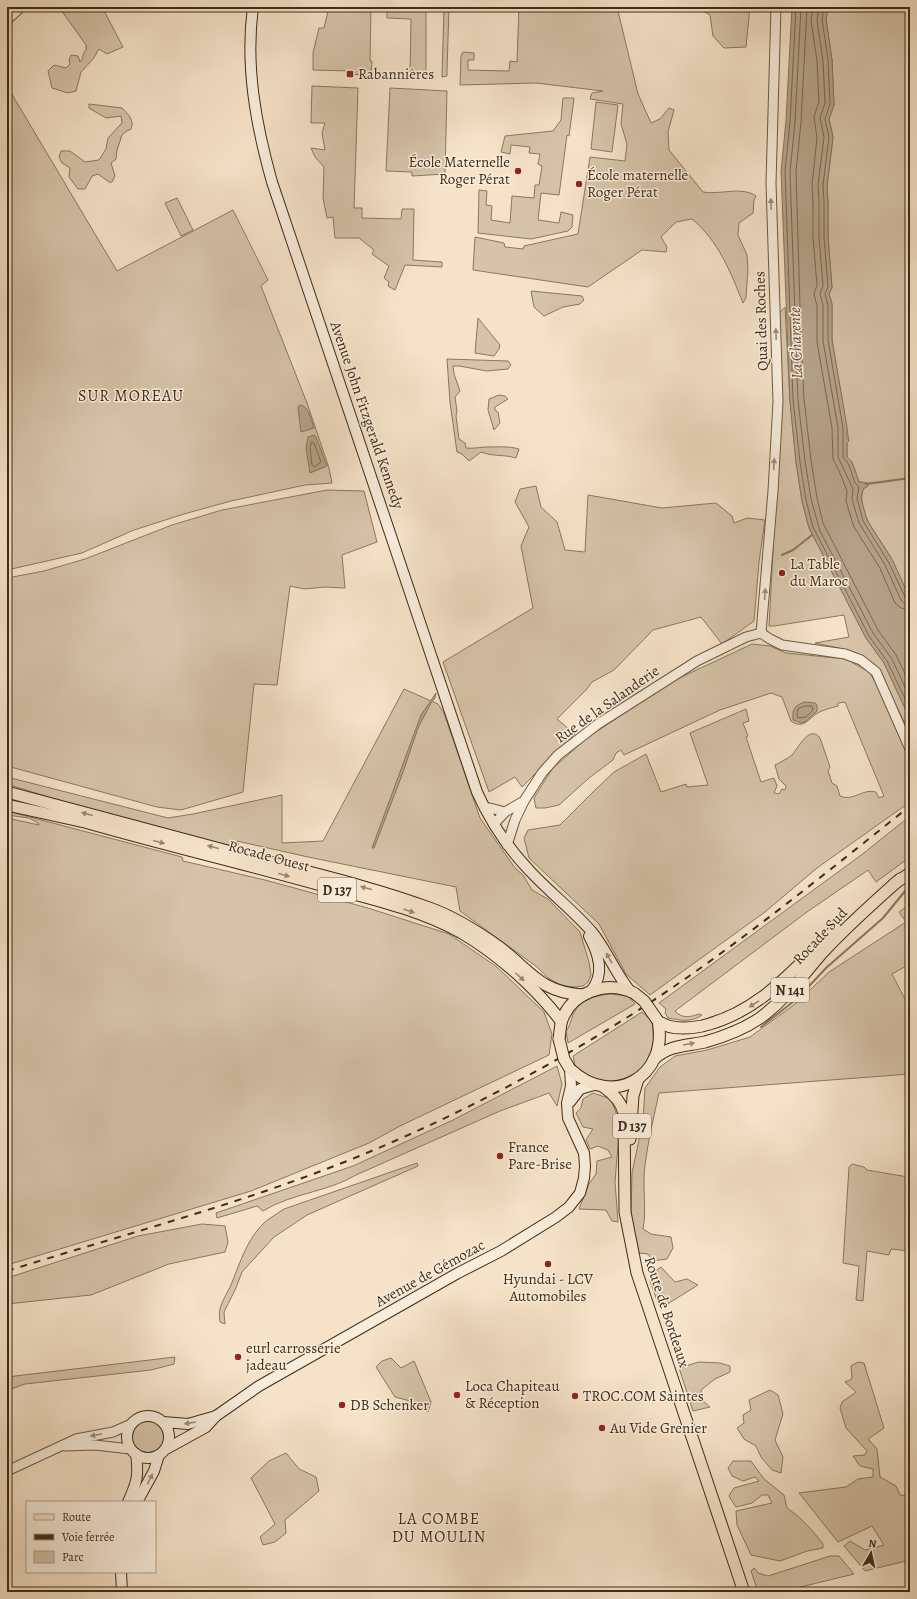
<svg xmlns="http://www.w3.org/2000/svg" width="917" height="1599" viewBox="0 0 917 1599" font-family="Alegreya,serif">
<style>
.green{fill:#d6c3a9;stroke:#8a785e}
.water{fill:#b7a48b;stroke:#87745b}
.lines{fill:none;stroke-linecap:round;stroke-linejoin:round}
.shore{stroke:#7b6850;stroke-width:1}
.stream{stroke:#87745b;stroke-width:2}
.tertiary-casing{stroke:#6c5a41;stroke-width:11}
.secondary-casing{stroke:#3f2c14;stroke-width:12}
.primary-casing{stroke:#3f2c14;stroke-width:13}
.trunk-casing{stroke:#3f2c14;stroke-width:13}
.tertiary{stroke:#f8ecdb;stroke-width:9}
.secondary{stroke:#f8ecdb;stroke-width:10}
.primary{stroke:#f5e2c8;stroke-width:11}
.trunk{stroke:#f5e2c8;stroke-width:11}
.rail{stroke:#3f2c14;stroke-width:2;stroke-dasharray:7 7;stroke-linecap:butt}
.primary-bridge-casing{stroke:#3f2c14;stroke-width:13;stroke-linecap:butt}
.primary-bridge{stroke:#f5e2c8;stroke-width:11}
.oneway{fill:#9c8c78}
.oneway2{fill:#9a876e}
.poi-dot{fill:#8f2418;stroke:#f8ecdb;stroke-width:1.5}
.labels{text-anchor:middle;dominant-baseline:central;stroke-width:3;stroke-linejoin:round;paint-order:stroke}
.shield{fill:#f8ecdb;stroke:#766650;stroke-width:1}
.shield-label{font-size:14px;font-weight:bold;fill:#3f2c14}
.poi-label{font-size:15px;fill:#3f2c14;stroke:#f8ecdb;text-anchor:start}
.street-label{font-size:15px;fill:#3f2c14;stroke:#f8ecdb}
.water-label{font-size:16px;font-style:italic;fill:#635038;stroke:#f8ecdb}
.neighbourhood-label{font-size:16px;letter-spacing:1px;fill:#3f2c14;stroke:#f8ecdb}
</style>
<rect width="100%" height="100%" fill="#f5e2c8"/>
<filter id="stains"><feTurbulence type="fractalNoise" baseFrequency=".005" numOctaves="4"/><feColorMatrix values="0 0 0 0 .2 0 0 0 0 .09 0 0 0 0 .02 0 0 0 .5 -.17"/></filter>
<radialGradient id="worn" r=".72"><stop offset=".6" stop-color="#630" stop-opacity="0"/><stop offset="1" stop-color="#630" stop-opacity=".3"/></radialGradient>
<g class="green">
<path d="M59 7H102L123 47 107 54 99 49 93 59 81 72 76 91 68 93 52 88 48 71 54 65 66 68 70 64 69 60 71 55 78 56 80 62C84 58 82 53 86 50V45Z"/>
<path d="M329 7H426V76L410 75 411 19 387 18V8H371L370 61H372L371 75 349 74V71L313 70V53L319 28H324Z"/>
<path d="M444 7H449L447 71V76L442 77Z"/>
<path d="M519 7H617L638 94 651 123 660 119 669 108 674 110 668 132 669 150 703 192C720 195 742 186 756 196L754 200 753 213 739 223 738 235 747 255 748 269 746 298 743 303C731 273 718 240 692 219L676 222 661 237 667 247 666 252 642 250 588 287 473 270 475 237 504 243 505 247 523 249 524 246 578 234 590 157 625 161 627 144 621 124 623 104 590 99 592 93 603 91 536 83 460 85 461 56 463 52 474 53V60H468V70L509 71 510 61 517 62Z"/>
<path d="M696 7H750L746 47 724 48 713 36 710 15Z"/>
<path d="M828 7H910V599C904 587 899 574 893 562 882 539 856 516 863 489L868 486 867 483 859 482 852 462 847 457V443L849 441 832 340V304L829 294 832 287 828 237V202L827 186 833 137 829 119 834 105 832 60 826 19Z"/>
<path d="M7 86 117 271 233 210 268 280 261 286 307 403 329 468 332 483 305 485 231 501 184 514 134 530 82 553 7 570Z"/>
<path d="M312 86 358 88 354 208H362V218L401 219 402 209H414L413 260 442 262V267L405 265 395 290 388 286 389 282 384 278 389 266 372 254 374 250 359 238H335L333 217 327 218 323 198 324 167 315 157 311 148 325 150 322 133 325 123H311Z"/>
<path d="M390 88 447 91 445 174 412 176V172L386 171Z"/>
<path d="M563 98H574L569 136 567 135 559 195 541 193 538 220 559 223 561 212 573 215 572 227 568 231 531 239 478 233 479 190 487 191 486 205 492 206 491 220 510 223 512 196 534 198 535 185H539L542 166 538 164 540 154 529 153 530 147 511 145 510 154 501 152 505 136 553 131 561 120Z"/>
<path d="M596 102 618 105 612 152 591 149Z"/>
<path d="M89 104 122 108C128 114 135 121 131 129L127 131 122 135 117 150 116 159 111 163 115 176 112 182H109L98 174 92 176 85 189H78L69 177 70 168 62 163 59 157 61 151H70L85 162 99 160 106 149 108 138 122 123 121 116 106 118 89 108Z"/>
<path d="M177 198 193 230 181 236 165 203Z"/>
<path d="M531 291 582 296 584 300 580 304 563 307 544 316 534 307Z"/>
<path d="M785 307 790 401 796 462 802 501 809 528 866 638 884 663 910 719V734L884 681 861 656 839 648 815 643 849 637 844 615 774 626H769L776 495 779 313Z"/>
<path d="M478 318 500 345 499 349 494 356 475 353Z"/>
<path d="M447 359 508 361 511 365 508 369 487 371 459 366H453L454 374 460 391 455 397 457 411 456 416 459 439 465 443 466 448C473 449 480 447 487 447 498 447 509 446 519 449L516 458C503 454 494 457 481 452L469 461 462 454 457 452 450 402Z"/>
<path d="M499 395 505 396 508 399 495 407V410L498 412 500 423 494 430 488 410 489 399Z"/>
<path d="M536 486 541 507 557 522 565 550 585 552 588 495 662 508 716 503 732 516 734 523 747 518 765 520 759 562 754 621 722 644 701 617 653 630 614 670 592 682 586 690 557 719 575 734 522 787 515 777 489 792 443 662 533 608 521 546 529 527 515 502 520 489Z"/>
<path d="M327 490 364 491 377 542 342 555 345 588 325 587 304 589 290 586 277 685 254 684 243 792 181 810 157 807 7 766V578L44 571 85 559 172 525 222 510Z"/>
<path d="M752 644 770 646 786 653 846 659 869 672 879 688 910 759V802L817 868 765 912 650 995 626 974 599 924 529 858 524 838 528 830 560 825 592 793 614 772 646 754 661 792 686 784 687 787 708 785 690 733 746 709 749 721 743 723 748 736 746 737 761 782 774 778 777 786 774 793 779 794 782 789 785 790 786 786 779 779 775 765C781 762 787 759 792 755 798 748 810 724 820 738L830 767 828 771 832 783 837 786 840 796C853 802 863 788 876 792L879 798 884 796 845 702 838 703V706C831 708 822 710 816 714 807 721 802 729 791 721L782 697 771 693 720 710 624 755 621 750 616 753 613 760 589 778 559 805 545 808H536L534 798 552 769 587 738 671 682Z"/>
<path d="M404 689 438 704 444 713 480 818 515 868 523 875 532 890 548 899 580 932 589 962 591 975 588 982 583 986 574 987 561 985 548 978 537 967 460 911 456 887 308 857 237 841 240 848 79 809 64 802 7 784V777L168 818 193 814 282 795V843L323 841Z"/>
<path d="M7 811 182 857 183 861 265 880 368 908 449 934 497 967 544 1012 552 1034 549 1055 400 1126 369 1143 251 1191 7 1265V818L39 825 38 823 29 818 7 815Z"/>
<path d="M910 816V857L876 882 868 870 807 912 675 1011C682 1019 690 1017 699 1014L702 1015C692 1023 679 1020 668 1018L665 1013 666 1009 659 1003 864 853Z"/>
<path d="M910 904V964L892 974 910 1009V1074L659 1093C654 1116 648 1141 645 1165 642 1187 647 1208 643 1229L651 1234 671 1237 673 1248 667 1259 653 1261 648 1254 639 1253 631 1215 632 1173 643 1121 645 1088 660 1067 675 1056 707 1050 750 1037 795 1004 829 972 906 922 899 912Z"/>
<path d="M611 994 628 996 635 1004 568 1043 566 1031C571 1025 571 1017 575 1011 582 999 598 995 611 994Z"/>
<path d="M642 1012 652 1021C653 1031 655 1043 651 1052 649 1059 644 1065 639 1070 618 1087 593 1084 575 1065L573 1056Z"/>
<path d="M557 1066 562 1084 557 1106 549 1093 500 1111 356 1175C328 1192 292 1193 263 1211L257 1206 217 1218 216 1213 353 1166 453 1120Z"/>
<path d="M593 1093 611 1099 617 1115 619 1133 615 1182 618 1222 612 1221 606 1210 579 1209 589 1184 596 1174 597 1161 612 1157 608 1150 598 1146 590 1149 586 1140 593 1129 583 1127 576 1113 581 1108 583 1099Z"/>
<path d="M417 1163 418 1166 307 1215 274 1237 242 1272 235 1290 224 1312 225 1324 220 1322C217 1307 224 1300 231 1285 240 1263 247 1238 266 1221 272 1217 278 1213 284 1209Z"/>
<path d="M852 1164 864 1167 867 1170 908 1177 910 1169V1251L891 1249 889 1255 867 1251 863 1301 856 1300 859 1266 843 1263 849 1167Z"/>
<path d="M202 1224 225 1226 228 1242 225 1252 169 1264 91 1295 7 1304V1278L138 1236Z"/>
<path d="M661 1267 675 1282 687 1279 698 1285 669 1303 665 1308 659 1306 650 1281 652 1273Z"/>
<path d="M175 1357 174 1364 151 1370 25 1384 11 1389 7 1388V1377Z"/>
<path d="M391 1358 401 1368 414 1361 431 1402 428 1412 414 1402 395 1397 376 1367 382 1361Z"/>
<path d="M699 1362 720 1363 730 1366V1372L715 1379 701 1390 702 1400 710 1407 693 1411 679 1368Z"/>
<path d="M858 1362 864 1363 884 1428 868 1439 877 1449 880 1477 896 1486 900 1495 910 1496V1560L865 1571 844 1546 850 1541 865 1550 884 1545 872 1526 838 1542 799 1493 846 1487 858 1479 873 1477V1469L860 1466 853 1456 865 1455 867 1451 846 1428 840 1408 842 1402 856 1392 845 1382 852 1379 851 1366Z"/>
<path d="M770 1390 778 1395 783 1414 775 1440 783 1457 781 1473 772 1470 761 1457 756 1446 744 1439 737 1428 744 1423 743 1415 751 1410 749 1400Z"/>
<circle cx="147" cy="1437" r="17"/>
<path d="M286 1453 299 1469 316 1477 319 1491 285 1520 286 1533 275 1542 263 1545 260 1537 275 1524 251 1478 269 1461Z"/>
<path d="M733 1461H751L764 1479 784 1495 787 1508C802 1518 812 1530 823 1544V1548L807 1551 780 1561 751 1555 737 1525 736 1511 772 1503 768 1495H762L752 1503 736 1507 729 1496 734 1488 759 1481 755 1477 743 1481 732 1476 728 1468Z"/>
<path d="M830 1556H839L854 1574 780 1592H758L751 1571 754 1568 758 1573 768 1576Z"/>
</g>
<g class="water">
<path d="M792 7H828L826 19 832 60 834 105 829 119 833 137 827 186 828 202V237L832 288 829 294 832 304V340L847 427V437L849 441 847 443V457L852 462 859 482 867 483 868 486 863 489 861 498 867 520 893 561 910 599V719L884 663 866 638 809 528 802 501 796 462 790 401 781 171 786 121Z"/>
<path d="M300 405C309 406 311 420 314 428L301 432 298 407Z"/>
<path d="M314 435 316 437 327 466 310 473 306 448 308 437Z"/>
<path d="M436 693 435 698 431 703 418 728 402 775 374 848H372L421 715Z"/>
<path d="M805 702 815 703 817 705V711L805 722 801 723 793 720C792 709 795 705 805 702Z"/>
</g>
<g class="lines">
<g class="shore">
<path d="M796 7 790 122 785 171 793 400 800 462 806 500 813 527 869 636 887 661 910 709"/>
<path d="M801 7 795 122 790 172 798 400 805 461 811 499 820 531 873 633 892 659 910 698"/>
<path d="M807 7 801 122 796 172 801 340 804 399 811 460 817 498 823 523 878 630 896 655 910 684"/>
<path d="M813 7 811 20 817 61 819 102 814 117 817 138 812 185 813 202V237L817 285 814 294 817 306V342L832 428 833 459 839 471 847 491 846 501 854 527 880 568 895 603 901 608 910 610"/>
<path d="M819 7 817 20 823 61 825 103 820 118 824 137 818 185 819 202V237L823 286 820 294 823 305V341L838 428V457L853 489 852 499 859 523 885 565 901 600 905 604H910"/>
<path d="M824 7 822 19 828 60 830 104 825 119 829 137 823 185 824 202V237L828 287 825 294 828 305V340L843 428V457L849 465 855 483 859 487 857 498 863 521 889 563 905 597 910 599"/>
<path d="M312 442 314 443 321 462 314 467 312 465 310 448Z"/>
<path d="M805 706H812L813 710 806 717 798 718 797 714 798 709Z"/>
</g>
<g class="stream">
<path d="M866 484 910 478"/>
<path d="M782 555 793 550 812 535"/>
<path d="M761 1027 798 998 826 968 883 918 910 885"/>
</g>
<defs>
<g id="tertiary">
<path d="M7 20 21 7"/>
<path d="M761 633 773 491 778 402 771 183 776 7"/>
<path d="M761 633 770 639 782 645 845 654 861 660 876 672 910 749"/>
<path d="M485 808H490L505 812"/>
<path d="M494 824 505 812 524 801 542 773 558 755 598 724 697 661 746 637 761 633"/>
<path d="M507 845 515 820 524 801"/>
<path d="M65 1446 95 1445 130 1449"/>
<path d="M7 1471 76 1439 113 1432 131 1424"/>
</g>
<g id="secondary">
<path d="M253 7C245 66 256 125 272 182L477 792C490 821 507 847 529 870 549 892 573 910 592 932 607 950 615 973 630 991"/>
<path d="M589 936C599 955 605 974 591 991"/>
<path d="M570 1102 580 1089 594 1085"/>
<circle cx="148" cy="1437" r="21"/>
<path d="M163 1422 188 1424 216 1416"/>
<path d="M166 1449 206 1427 216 1416 259 1386 458 1273 501 1251 556 1217 569 1207 580 1193 584 1178 585 1166 584 1153 568 1118 567 1103 571 1086 570 1069"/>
<path d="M128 1502C137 1482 139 1476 136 1454"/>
<path d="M137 1502 154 1471 159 1455"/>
<path d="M121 1572 122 1592"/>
</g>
<g id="primary">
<path d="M7 792C88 814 169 836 250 857 311 873 373 887 432 909 456 918 478 932 499 947 531 971 539 992 583 995"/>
<path d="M71 818C156 843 243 863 328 887 373 899 421 910 462 933 499 955 535 987 561 1021"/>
<path d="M559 1039C560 1033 560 1026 562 1020 572 992 607 980 634 993"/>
<path d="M570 1069C612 1109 669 1077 658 1021"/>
<path d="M605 1088C615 1095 621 1102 624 1113L625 1212 637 1273 744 1592"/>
<path d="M630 1139 633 1096 638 1079"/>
</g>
<g id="trunk">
<path d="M7 805 80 821"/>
<path d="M894 884 910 873"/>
<path d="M658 1021C670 1030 687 1029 702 1026 761 1012 794 968 836 929"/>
<path d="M654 1059C669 1045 686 1046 705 1042 723 1037 744 1029 760 1018 785 1000 803 975 823 952 847 926 873 903 900 879"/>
</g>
</defs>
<use href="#tertiary" class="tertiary-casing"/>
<use href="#secondary" class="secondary-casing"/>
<use href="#primary" class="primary-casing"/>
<use href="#trunk" class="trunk-casing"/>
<use href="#tertiary" class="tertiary"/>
<use href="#secondary" class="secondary"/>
<use href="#primary" class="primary"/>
<use href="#trunk" class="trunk"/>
<path class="rail" d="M7 1271C128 1233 252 1201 369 1152 479 1106 587 1047 685 979 762 925 836 865 910 806"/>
<defs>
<g id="primary-bridge">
<path d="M634 993 644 1001 658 1021"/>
<path d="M559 1039 564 1059 570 1069"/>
</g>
</defs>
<use href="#primary-bridge" class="primary-bridge-casing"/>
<use href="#primary-bridge" class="primary-bridge"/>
</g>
<defs><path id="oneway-solid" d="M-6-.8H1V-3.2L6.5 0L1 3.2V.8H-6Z"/></defs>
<g class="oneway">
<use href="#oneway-solid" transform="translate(771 204) rotate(-92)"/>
<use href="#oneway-solid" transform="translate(776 334) rotate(-92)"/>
<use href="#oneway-solid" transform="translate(774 464) rotate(-87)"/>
<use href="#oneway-solid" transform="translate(765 594) rotate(-86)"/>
<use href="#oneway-solid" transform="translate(609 958) rotate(-119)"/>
<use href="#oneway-solid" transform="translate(190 1423) rotate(171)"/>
<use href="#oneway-solid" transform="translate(96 1435) rotate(170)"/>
<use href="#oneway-solid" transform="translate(150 1479) rotate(-64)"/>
</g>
<g class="oneway2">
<use href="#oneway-solid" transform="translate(87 814) rotate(-165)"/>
<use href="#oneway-solid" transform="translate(159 842) rotate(15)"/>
<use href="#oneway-solid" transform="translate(213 847) rotate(-165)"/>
<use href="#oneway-solid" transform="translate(284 875) rotate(15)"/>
<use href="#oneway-solid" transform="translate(366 888) rotate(-165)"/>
<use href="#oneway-solid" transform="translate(409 911) rotate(19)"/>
<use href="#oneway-solid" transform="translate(520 977) rotate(42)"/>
<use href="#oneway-solid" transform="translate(754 1004) rotate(148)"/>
<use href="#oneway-solid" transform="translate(689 1044) rotate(-10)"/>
</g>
<g class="poi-dot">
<rect x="346" y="70" width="8" height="8" rx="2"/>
<circle cx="518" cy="171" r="4"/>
<circle cx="579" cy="184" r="4"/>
<circle cx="782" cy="573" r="4"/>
<circle cx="500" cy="1156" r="4"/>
<circle cx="548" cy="1264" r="4"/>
<circle cx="238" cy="1357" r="4"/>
<circle cx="457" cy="1395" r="4"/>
<circle cx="575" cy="1396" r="4"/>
<circle cx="342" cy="1405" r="4"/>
<circle cx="602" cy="1428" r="4"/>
</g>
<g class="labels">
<g class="shield">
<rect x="318" y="878" width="38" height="24" rx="3"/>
<rect x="771" y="978" width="38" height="24" rx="3"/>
<rect x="613" y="1114" width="38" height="24" rx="3"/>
</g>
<g class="shield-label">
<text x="337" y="890">D 137</text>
<text x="790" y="990">N 141</text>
<text x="632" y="1126">D 137</text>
</g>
<g class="poi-label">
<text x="358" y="74">Rabannières</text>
<text x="510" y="162" text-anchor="end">École Maternelle<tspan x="510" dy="17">Roger Pérat</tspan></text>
<text x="587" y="175">École maternelle<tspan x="587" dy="17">Roger Pérat</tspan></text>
<text x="790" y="564">La Table<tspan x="790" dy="17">du Maroc</tspan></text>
<text x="508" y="1147">France<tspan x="508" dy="17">Pare-Brise</tspan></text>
<text x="548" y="1279" text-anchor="middle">Hyundai - LCV<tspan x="548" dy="17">Automobiles</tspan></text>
<text x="246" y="1348">eurl carrosserie<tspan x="246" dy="17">jadeau</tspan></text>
<text x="465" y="1386">Loca Chapiteau<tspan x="465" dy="17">&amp; Réception</tspan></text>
<text x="583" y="1396">TROC.COM Saintes</text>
<text x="350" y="1405">DB Schenker</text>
<text x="610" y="1428">Au Vide Grenier</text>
</g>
<g class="street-label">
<text transform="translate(761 321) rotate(-92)">Quai des Roches</text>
<text transform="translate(367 415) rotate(71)">Avenue John Fitzgerald Kennedy</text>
<text transform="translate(607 704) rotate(-35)">Rue de la Salanderie</text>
<text transform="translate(269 856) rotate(15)">Rocade Ouest</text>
<text transform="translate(820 936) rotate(-47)">Rocade Sud</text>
<text transform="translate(430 1273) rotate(-29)">Avenue de Gémozac</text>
<text transform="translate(667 1312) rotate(72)">Route de Bordeaux</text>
</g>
<g class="water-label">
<text transform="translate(796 343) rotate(-92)">La Charente</text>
</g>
<g class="neighbourhood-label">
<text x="131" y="396">SUR MOREAU</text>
<text x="439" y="1519">LA COMBE<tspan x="439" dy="18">DU MOULIN</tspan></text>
</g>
</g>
<rect width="917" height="1599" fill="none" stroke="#f5e2c8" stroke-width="24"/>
<rect x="8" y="8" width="901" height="1583" fill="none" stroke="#3f2c14" stroke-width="2"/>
<rect x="12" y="12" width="893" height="1575" fill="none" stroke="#3f2c14"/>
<rect x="26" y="1501" width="130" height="72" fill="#f8ecdb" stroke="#ae9f8b"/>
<rect x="34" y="1514" width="20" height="6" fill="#f5e2c8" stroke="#ae9f8b"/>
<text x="62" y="1521" font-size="12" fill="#3f2c14">Route</text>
<rect x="34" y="1534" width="20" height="6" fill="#3f2c14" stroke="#ae9f8b"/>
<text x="62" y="1541" font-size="12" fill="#3f2c14">Voie ferrée</text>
<rect x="34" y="1551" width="20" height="12" fill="#d6c3a9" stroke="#ae9f8b"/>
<text x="62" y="1561" font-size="12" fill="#3f2c14">Parc</text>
<g transform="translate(871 1553) rotate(9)" stroke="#f8ecdb" stroke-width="3" paint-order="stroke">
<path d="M0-3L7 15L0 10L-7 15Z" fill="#3f2c14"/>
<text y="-6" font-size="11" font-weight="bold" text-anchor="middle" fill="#3f2c14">N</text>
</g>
<rect width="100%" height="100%" filter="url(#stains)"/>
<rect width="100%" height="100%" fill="url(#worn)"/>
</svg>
